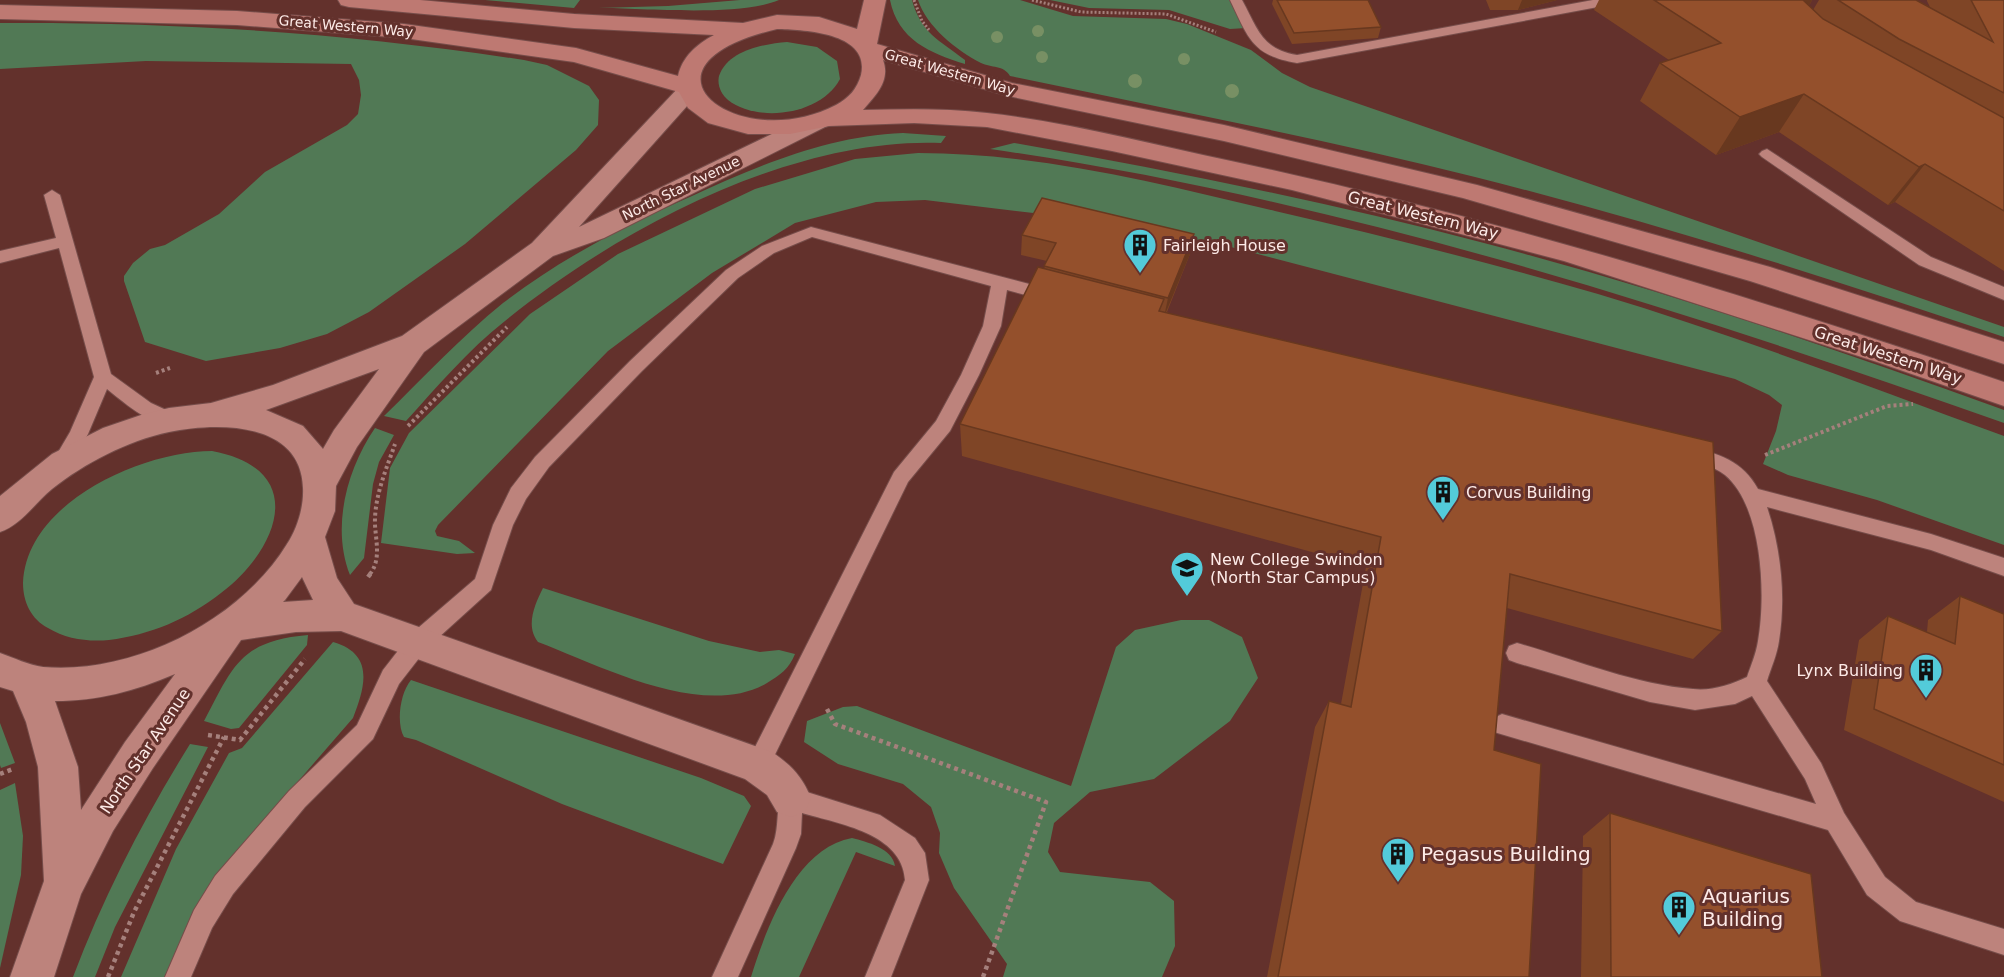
<svg xmlns="http://www.w3.org/2000/svg" width="2004" height="977" viewBox="0 0 2004 977" font-family="'DejaVu Sans',sans-serif">
<style>
.green{fill:#517955}
.lines{fill:none;stroke-linecap:round;stroke-linejoin:round}
.lane-casing{stroke:#764d4a;stroke-width:2}
.street-casing{stroke:#764d4a;stroke-width:2}
.secondary-casing{stroke:#764d4a;stroke-width:2}
.path-far2{stroke:#a5807c;stroke-width:3;stroke-dasharray:2 2;stroke-linecap:butt}
.path-far1{stroke:#a5807c;stroke-width:4;stroke-dasharray:3 3;stroke-linecap:butt}
.path{stroke:#a5807c;stroke-width:4.5;stroke-dasharray:4 4;stroke-linecap:butt}
.lane{fill:#bd837c;fill-rule:evenodd}
.street{fill:#bd837c;fill-rule:evenodd}
.secondary{fill:#be7972;fill-rule:evenodd}
.tree{fill:#789064}
.wall{fill:#7f4526}
.shaded-wall{fill:#68381f}
.building{fill:#94502c;stroke:#68381f;stroke-width:1.5}
.labels{text-anchor:middle;dominant-baseline:central;stroke-width:6;stroke-linejoin:round;paint-order:stroke}
.far-street-label{font-size:14px;fill:#fdeae7;stroke:#63312c}
.street-label{font-size:16px;fill:#fdeae7;stroke:#63312c}
.poi-label{font-size:16px;fill:#fdeae7;stroke:#63312c;text-anchor:start}
.near-poi-label{font-size:20px;fill:#fdeae7;stroke:#63312c;text-anchor:start}
</style>
<rect width="100%" height="100%" fill="#63312c"/>
<g class="green">
<path d="M485 0H580L574 8Z"/>
<path d="M740 0H779C739 17 644 8 598 8L668 6Z"/>
<path d="M890 0H912C921 33 939 40 965 60V64C930 53 898 40 890 0Z"/>
<path d="M918 0H1020L1073 16 1166 19 1187 24 1251 50 1282 73 1310 87 2004 327V337C1829 278 1654 222 1475 177 1321 138 1166 109 1010 76 1004 65 991 68 981 63 956 50 927 27 918 0Z"/>
<path d="M1050 0H1234L1246 28 1230 29 1169 10 1089 8Z"/>
<path d="M0 23C178 22 348 33 524 60L547 65 589 86 599 100 598 125 576 150 465 244 369 312 327 334 280 348 206 361 145 342 124 281V276L133 263 150 249 165 245 219 214 265 172 347 125 358 114 361 95 359 80 351 64 146 61 0 69Z"/>
<path d="M787 42 817 47 837 61 840 79C822 114 759 124 728 100 721 94 717 85 719 76 728 50 764 44 787 42Z"/>
<path d="M903 133 946 136 941 143C792 137 618 229 505 321 468 350 437 387 406 421L384 416C423 378 461 337 503 303 560 259 626 225 692 196 760 165 828 136 903 133Z"/>
<path d="M1014 143C1172 171 1329 202 1484 243 1660 289 1833 348 2004 410V423C1673 306 1338 199 990 149Z"/>
<path d="M918 153C1040 153 1157 183 1275 211 1383 236 1491 263 1598 294 1735 335 1870 387 2004 436V545L1877 500 1788 475 1763 464 1776 431 1782 405 1769 395 1735 379 1227 246 1042 214 925 200 876 202 795 223 712 273 608 351 438 525 435 531 437 536 459 541 475 553 457 554 381 543 390 468 409 433 530 314 618 254 755 189 855 159Z"/>
<path d="M375 428 394 435 379 462 373 484 364 558 350 575C331 527 347 469 375 428Z"/>
<path d="M212 451C309 469 280 548 221 593 188 619 150 635 109 640 88 642 66 639 48 628 31 619 23 602 23 583 26 502 143 451 212 451Z"/>
<path d="M543 588 709 641 760 652 779 650 795 654C789 669 780 675 767 683 703 720 601 666 538 642 525 626 535 604 543 588Z"/>
<path d="M1181 620H1209L1242 637 1258 678 1230 721 1154 779 1090 792 1054 823 1048 852 1060 872 1150 882 1174 901 1175 946 1162 977H1003L1007 964 954 888 939 853 940 833 931 807 903 784 838 764 804 742 807 721 843 707 857 706 1071 786 1116 647 1135 630Z"/>
<path d="M308 635 307 645 239 728 231 729 204 721C233 666 240 641 308 635Z"/>
<path d="M333 642C375 654 365 687 353 718L242 846 167 977H121L176 849 229 753 242 748Z"/>
<path d="M411 680 701 778 744 796 751 806 723 864 562 804 416 740 404 737C396 723 400 693 411 680Z"/>
<path d="M0 723 15 763 1 768 0 765Z"/>
<path d="M190 744 208 747 115 927 95 977H73C104 895 144 818 190 744Z"/>
<path d="M15 783 23 836 21 875 0 968V790Z"/>
<path d="M852 838C867 842 892 848 895 866L856 852 799 977H751C766 928 796 848 852 838Z"/>
</g>
<g class="lines">
<defs>
<g id="lane">
<path d="M1230 0H1242C1258 29 1261 49 1297 55L1593 0H1620L1614 4 1297 63C1252 56 1248 37 1230 0Z"/>
<path d="M1767 149 1931 257 2004 287V300L1919 265 1762 157 1759 154 1762 151Z"/>
<path d="M52 190 60 195 111 374 151 403 177 415 179 420 177 425C156 431 122 401 107 389L88 434 67 471 60 474 53 471 50 466 70 432 94 377 59 248 0 263V251L56 238 44 195Z"/>
<path d="M811 227 1052 290 1060 296 1052 302 1007 290 1001 326 979 375 950 431 908 482 766 773 758 776 750 773 746 765 750 757 894 472 936 421 961 375 983 326 991 286 812 237 774 253 738 278 642 371 549 467 526 499 513 525 491 590 427 648 399 684 373 739 305 807 233 894 212 928 191 977H165L194 910 215 876 289 791 357 725 383 670 411 634 475 579 493 525 511 488 535 457 630 361 726 270 762 246Z"/>
<path d="M1689 447C1718 453 1743 461 1758 489L1931 534 2004 558V576L1931 550 1767 507C1781 549 1786 597 1779 641 1777 655 1771 668 1767 681L1821 763 1844 813 1885 877 1916 902 2004 929V955L1900 921 1867 895 1828 830 1494 732 1491 725 1494 718 1502 714 1816 804 1805 779 1752 696 1735 704 1695 710 1650 702 1517 663 1509 660 1506 653 1509 646 1517 643C1573 659 1636 685 1693 689 1711 691 1731 685 1747 677 1751 665 1756 654 1758 641 1766 596 1763 507 1725 475 1713 465 1697 464 1682 459L1679 454 1682 449Z"/>
<path d="M791 787 880 815 915 838 925 853 929 880 891 977H865L905 880C902 833 839 824 802 813L801 834 796 848 738 977H712L773 844C780 826 775 807 783 790Z"/>
</g>
<path id="street" d="M688 84 696 86 700 91 696 96 579 227 809 116 818 114 827 116 830 121 827 126 604 238 553 256 424 352 357 447 336 486 335 511 325 537 337 578 354 604 772 752C791 765 802 776 811 798L805 812 791 817 777 812 767 795 745 779 341 631 296 632 241 640 153 768 113 831 81 894 54 977H10L44 881 38 767 26 722 13 691 0 687V653C14 658 29 665 43 667 133 675 240 621 287 544 297 529 304 507 303 488 301 421 217 422 169 432 127 441 85 463 52 489 35 503 21 525 0 532V496L52 454 103 428 141 415 169 408 211 403 273 385 402 336 532 243 680 86ZM379 369 334 430 323 449 303 426 266 410ZM302 577 313 600 283 602 285 600ZM175 674 125 742 81 810 78 767 55 701C98 701 135 691 175 674Z"/>
<path id="secondary" d="M338 0H420L574 14 743 23 777 15 819 17 857 29 864 0H886L877 44 1012 83 1224 125 1477 185 1770 267 2004 342V364L1750 281 1463 198 1224 141 1008 96 883 60C891 81 875 96 863 110 904 109 946 108 987 113 1069 122 1150 144 1231 161 1493 217 1750 296 2004 382V406L1877 362 1564 261 1292 190 1112 151 987 127 914 123 829 126 790 134H748L708 123 688 108 679 92 574 62 404 38 237 25 0 19V5L237 11 404 24 576 48 678 76C682 57 697 44 714 35L574 28 349 7 341 5ZM777 29C803 30 871 32 861 75 857 89 849 98 836 105 738 156 620 66 777 29Z"/>
</defs>
<use href="#lane" class="lane-casing"/>
<use href="#street" class="street-casing"/>
<use href="#secondary" class="secondary-casing"/>
<g class="path-far2">
<path d="M914 0 922 21 929 30"/>
<path d="M1032 0 1081 12 1166 14 1216 32"/>
</g>
<g class="path-far1">
<path d="M156 373 170 368"/>
<path d="M408 426 507 327"/>
<path d="M1765 455 1887 406 1913 404"/>
<path d="M370 574C381 560 376 542 375 525 374 497 386 470 395 444"/>
</g>
<g class="path">
<path d="M368 577 371 573"/>
<path d="M827 709 835 724 1046 802 983 977"/>
<path d="M208 735 240 740 305 659"/>
<path d="M0 774 13 769"/>
<path d="M108 977 134 912 224 737"/>
</g>
<use href="#lane" class="lane"/>
<use href="#street" class="street"/>
<use href="#secondary" class="secondary"/>
</g>
<g class="tree">
<circle cx="1038" cy="31" r="6"/>
<circle cx="997" cy="37" r="6"/>
<circle cx="1042" cy="57" r="6"/>
<circle cx="1184" cy="59" r="6"/>
<circle cx="1135" cy="81" r="7"/>
<circle cx="1232" cy="91" r="7"/>
</g>
<g class="wall">
<path d="M1273 0H1368L1381 27 1378 38 1292 44 1272 4Z"/>
<path d="M1486 0H1557L1518 10H1490Z"/>
<path d="M1599 0H1812L1810 4 1808 5 1813 10 1819 0H1916L1930 7 1927 1V0H2004V271L1895 202 1888 205 1779 132 1716 155 1640 101 1660 63 1669 60 1594 10Z"/>
<path d="M1194 234 1190 254 1167 312 1722 631 1693 659 1507 608 1494 750 1529 977H1267L1315 727 1329 701 1341 704 1366 567 962 456 960 424 1044 269 1047 261 1021 255 1022 235Z"/>
<path d="M1960 596 2004 614V802L1844 730 1859 640 1888 616 1927 632 1928 620Z"/>
<path d="M1610 813 1822 977H1581L1583 836Z"/>
</g>
<g class="shaded-wall">
<path d="M1522 0H1557L1518 10Z"/>
<path d="M1791 0H1812L1810 4 1782 16Z"/>
<path d="M1804 94 1779 132 1716 155 1740 117Z"/>
<path d="M1925 164 1895 202 1888 205 1919 167Z"/>
<path d="M1194 234 1190 254 1164 317 1168 298Z"/>
</g>
<g class="building">
<path d="M1277 0H1368L1381 27 1294 33Z"/>
<path d="M1654 0H1803L1823 19 2004 118V211L1925 164 1919 167 1804 94 1740 117 1660 63 1721 43Z"/>
<path d="M1838 0H1916L1993 42 1971 0H2004V93L1899 39Z"/>
<path d="M1042 198 1194 234 1168 298 1044 266 1056 243 1022 235Z"/>
<path d="M1038 267 1164 299 1159 311 1713 442 1722 631 1510 574 1494 750 1541 764 1529 977H1278L1329 701 1351 707 1381 537 960 424Z"/>
<path d="M1960 596 2004 614V765L1874 709 1888 616 1955 644Z"/>
<path d="M1610 813 1811 874 1822 977H1611Z"/>
</g>
<defs>
<symbol id="building-pin" viewBox="-11 -11 22 30"><path d="M0 17L-7.5 6A9.5 9.5 0 1 1 7.5 6Z" fill="#53cbda" stroke="#63312c"/><path d="M-4-6H4V6H1V3H-1V6H-4ZM-2.5-4.3h1.7v1.8h-1.7ZM.8-4.3h1.7v1.8H.8ZM-2.5-1h1.7V.8h-1.7ZM.8-1h1.7V.8H.8Z" fill="#111"/></symbol>
<symbol id="university-pin" viewBox="-11 -11 22 30"><path d="M0 17L-7.5 6A9.5 9.5 0 1 1 7.5 6Z" fill="#53cbda" stroke="#63312c"/><path d="M0-5L7-2L0 1L-7-2ZM-4 1L0 2.5L4 1V4Q0 6-4 4Z" fill="#111"/></symbol>
</defs>
<g fill-rule="evenodd">
<use href="#building-pin" x="1121" y="226" width="38" height="52"/>
<use href="#building-pin" x="1424" y="473" width="38" height="52"/>
<use href="#university-pin" x="1168" y="549" width="38" height="52"/>
<use href="#building-pin" x="1907" y="651" width="38" height="52"/>
<use href="#building-pin" x="1379" y="835" width="38" height="52"/>
<use href="#building-pin" x="1660" y="888" width="38" height="52"/>
</g>
<g class="labels">
<g class="far-street-label">
<text transform="translate(346 26) rotate(5)">Great Western Way</text>
<text transform="translate(950 72) rotate(16)">Great Western Way</text>
<text transform="translate(681 188) rotate(-26)">North Star Avenue</text>
</g>
<g class="street-label">
<text transform="translate(1423 215) rotate(14)">Great Western Way</text>
<text transform="translate(1888 355) rotate(18)">Great Western Way</text>
<text transform="translate(145 751) rotate(-56)">North Star Avenue</text>
</g>
<g class="poi-label">
<text x="1163" y="245">Fairleigh House</text>
<text x="1466" y="492">Corvus Building</text>
<text x="1210" y="559">New College Swindon<tspan x="1210" dy="18">(North Star Campus)</tspan></text>
<text x="1903" y="670" text-anchor="end">Lynx Building</text>
</g>
<g class="near-poi-label">
<text x="1421" y="854">Pegasus Building</text>
<text x="1702" y="896">Aquarius<tspan x="1702" dy="23">Building</tspan></text>
</g>
</g>
</svg>
